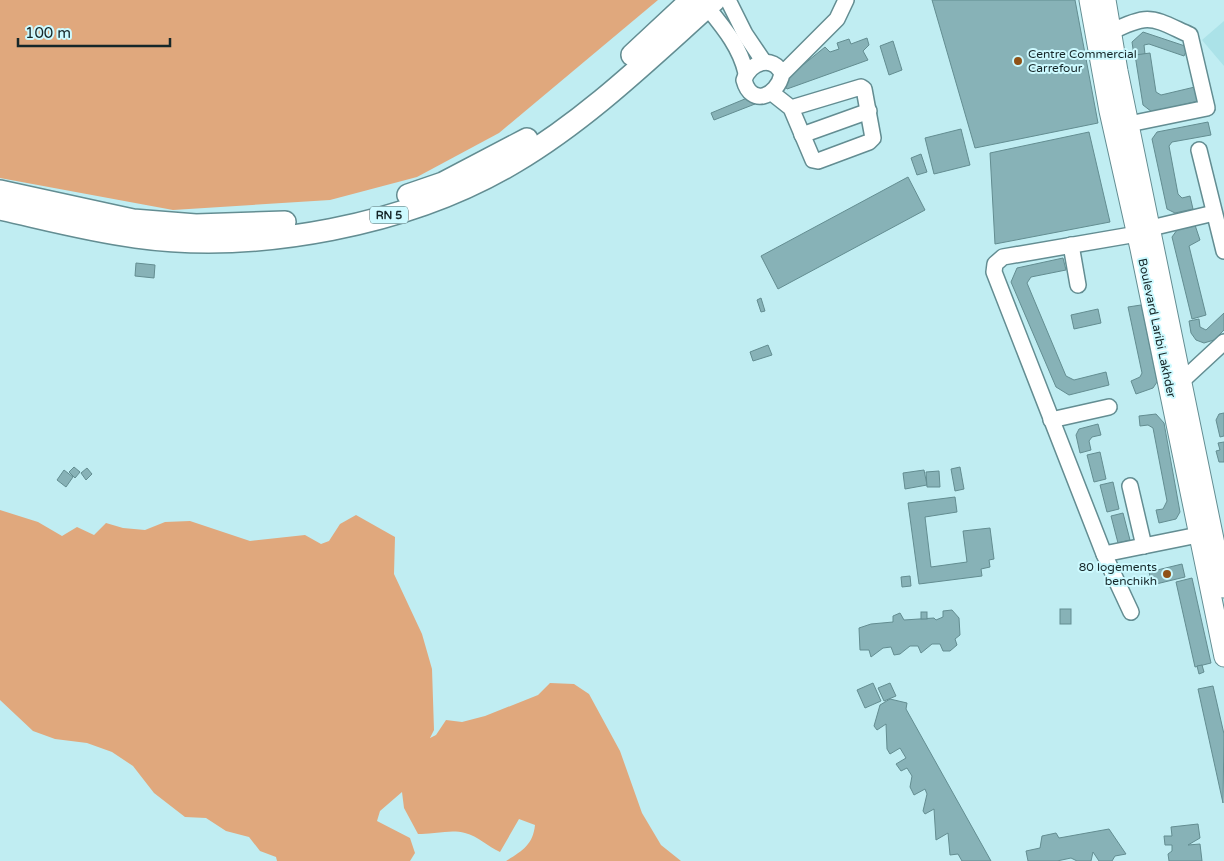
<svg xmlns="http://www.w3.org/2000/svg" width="1224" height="861" viewBox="0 0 1224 861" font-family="'Varela Round',sans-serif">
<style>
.built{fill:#abe2e8}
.green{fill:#e0a87d}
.building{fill:#87b2b7;stroke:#638d91}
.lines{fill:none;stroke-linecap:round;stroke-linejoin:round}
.minor-casing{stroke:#638d92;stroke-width:18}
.major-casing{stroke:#638d92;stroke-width:21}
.highway-casing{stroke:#638d92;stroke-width:24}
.minor{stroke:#fff;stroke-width:15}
.major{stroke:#fff;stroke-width:19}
.highway{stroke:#fff;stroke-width:21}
.poi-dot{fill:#905217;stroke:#cdfaff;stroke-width:2}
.labels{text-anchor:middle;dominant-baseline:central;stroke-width:4;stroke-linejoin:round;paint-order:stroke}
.shield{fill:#cdfaff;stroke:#4d6669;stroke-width:1}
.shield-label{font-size:11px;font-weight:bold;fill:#162729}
.poi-label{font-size:12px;fill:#162729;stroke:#cdfaff;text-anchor:start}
.street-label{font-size:12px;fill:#162729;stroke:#cdfaff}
</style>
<rect width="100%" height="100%" fill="#c0edf2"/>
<path class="built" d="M1224 21V66L1202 40Z"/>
<g class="green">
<path d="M0 0H658L499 133 417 177 330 200 173 210 0 178Z"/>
<path d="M0 510 38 522 62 536 77 527 94 535 106 523 123 528 145 530 165 522 190 521 250 541 305 535 321 544 329 541 340 524 356 515 395 537 394 574 422 634 432 669 434 730 430 738 436 735 446 720 462 722 485 716 538 695 550 683 574 684 589 694 620 751 642 813 661 845 681 861H506C522 851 533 845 535 825L519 819 500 852C488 847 478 836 465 833 449 829 433 835 418 834L404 808 402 792 380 811 377 821 410 838 415 853 410 861H277L276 857 260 851 249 837 226 831 206 818 185 817 154 793 133 766 112 752 87 743 55 739 33 731 0 700Z"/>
</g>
<g class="building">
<path d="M932 0H1075L1098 123 975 148Z"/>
<path d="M1143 32 1188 47 1184 56 1149 44 1144 45 1145 54 1134 56 1132 42Z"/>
<path d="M867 38 869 45 863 51 868 60 787 89 782 82 825 47 830 52 839 49 837 43 849 39 851 44Z"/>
<path d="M893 41 902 70 889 75 880 46Z"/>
<path d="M1150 53 1156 92 1161 95 1199 86 1203 100 1152 112 1143 105 1135 55Z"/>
<path d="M752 96 755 104 714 120 711 113Z"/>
<path d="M1208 122 1211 135 1172 142 1169 146 1178 194 1182 198 1190 196 1193 209 1175 213 1167 209 1152 139 1157 132Z"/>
<path d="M961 129 970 165 934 174 925 138Z"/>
<path d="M1089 132 1110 222 995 244 990 153Z"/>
<path d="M921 154 927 172 917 175 911 158Z"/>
<path d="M908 177 925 210 778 289 761 256Z"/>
<path d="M1195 225 1200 240 1189 246 1206 315 1192 319 1172 237 1177 230Z"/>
<path d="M1063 258 1066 270 1031 277 1027 283 1066 376 1074 380 1106 372 1109 385 1069 395 1056 387 1011 282 1017 268Z"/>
<path d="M136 263 155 265 154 278 135 276Z"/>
<path d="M761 298 765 311 761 312 757 300Z"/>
<path d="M1141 305 1157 382 1153 388 1136 394 1131 381 1140 377 1142 373 1128 307Z"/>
<path d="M1098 309 1101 323 1074 329 1071 315Z"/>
<path d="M1224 313V330L1214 340 1204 343 1196 340 1191 333 1189 321 1199 319 1200 327 1206 330Z"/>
<path d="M768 345 772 355 753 361 750 352Z"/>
<path d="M1224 413V436L1220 437 1216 420 1219 414Z"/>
<path d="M1156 414 1164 423 1180 512 1176 519 1159 523 1156 510 1163 509 1167 501 1153 428 1148 425 1140 426 1139 416Z"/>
<path d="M1098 424 1101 435 1092 437 1089 441 1091 450 1080 453 1076 435 1079 429Z"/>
<path d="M1224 442V462H1219L1216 451 1220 450 1218 443Z"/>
<path d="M1100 452 1106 479 1094 482 1087 455Z"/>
<path d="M74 467 80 472 75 478 69 472Z"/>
<path d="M960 467 964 489 955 491 951 469Z"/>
<path d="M87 468 92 474 86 480 81 473Z"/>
<path d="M64 470 73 477 66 487 57 480Z"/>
<path d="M924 470 927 485 905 489 903 473Z"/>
<path d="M939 471 940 487H927L926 472Z"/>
<path d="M1113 482 1119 509 1107 512 1100 485Z"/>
<path d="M955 497 957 512 925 517 931 567 967 562 963 531 990 528 994 559 989 560 990 567 981 569 982 576 919 584 908 503Z"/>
<path d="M1123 513 1130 540 1118 543 1111 516Z"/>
<path d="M1182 564 1185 577 1152 585 1149 572Z"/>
<path d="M910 576 911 586 902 587 901 577Z"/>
<path d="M1192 578 1211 663 1195 667 1176 582Z"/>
<rect x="1060" y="609" width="11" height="15"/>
<path d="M952 610 959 618 960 635 955 639 957 645 950 651H943L940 644H932L921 653 918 646H910L900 654 894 655 891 647 883 648 871 657 869 650H860L859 628 871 624 893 622V616L900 613 904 620 934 618 936 620 943 617V611Z"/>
<rect x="921" y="612" width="6" height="7"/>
<path d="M1202 665 1204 672 1199 674 1197 666Z"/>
<path d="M873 683 881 701 865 708 857 690Z"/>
<path d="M890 683 896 696 884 701 878 688Z"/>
<path d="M1213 686 1224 734 1223 803 1198 689Z"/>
<path d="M890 699 907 703 906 709 991 861H962L958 854 950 855 948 833 936 840 934 809 925 814 923 811 927 794 925 789 914 795 910 787 912 776 907 768 901 771 896 764 906 758 900 748 890 754 887 749 886 724 877 730 874 726 880 705Z"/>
<path d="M1198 824 1200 838 1188 845 1200 844 1202 861H1169L1168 854 1172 851V845H1165L1164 836H1172L1171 827Z"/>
<path d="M1109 829 1126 854 1115 856 1112 861H1099L1093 852 1091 861H1077L1071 858 1057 861H1028L1026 851 1040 848 1042 836 1056 833 1059 838Z"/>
</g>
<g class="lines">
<defs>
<g id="minor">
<path d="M728 0 745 34 764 62"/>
<path d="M707 7C724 28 740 47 746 73"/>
<path d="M1111 32C1150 12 1152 18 1190 35L1207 108 1129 124"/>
<path d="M782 74C773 54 750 62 744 80 751 107 777 97 782 74L837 19 846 0"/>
<path d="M772 93 791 108 813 160 818 161 869 142 873 138 864 89 861 87 791 108"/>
<path d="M802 135 869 111"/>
<path d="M1199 150 1224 251"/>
<path d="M1151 228 1214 213"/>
<path d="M1137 234 1003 257 995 264 994 272 1104 554 1198 535"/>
<path d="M1071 245 1078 285"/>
<path d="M1183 380 1224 342"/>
<path d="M1051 420 1109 407"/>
<path d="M1130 486 1144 546"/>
<path d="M1104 554 1131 612"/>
</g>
<g id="major">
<path d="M1089 0 1109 111 1140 249 1224 657"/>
<path d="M1106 0 1118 71 1224 588"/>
</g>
<g id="highway">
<path d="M632 55 691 0"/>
<path d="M0 191 133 220 196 225 285 222"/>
<path d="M408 195 443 183 527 139"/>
<path d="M0 209C45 219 90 231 136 237 257 254 410 225 515 162 589 118 651 57 715 0"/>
</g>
</defs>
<use href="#minor" class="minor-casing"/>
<use href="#major" class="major-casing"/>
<use href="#highway" class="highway-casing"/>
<use href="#minor" class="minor"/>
<use href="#major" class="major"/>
<use href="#highway" class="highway"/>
</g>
<g class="poi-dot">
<circle cx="1018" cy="61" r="5"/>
<circle cx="1167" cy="574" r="5"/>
</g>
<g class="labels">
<rect class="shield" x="370" y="206.5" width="38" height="17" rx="4"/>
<g class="shield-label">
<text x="389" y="215">RN 5</text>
</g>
<g class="poi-label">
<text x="1028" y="54">Centre Commercial<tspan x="1028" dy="14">Carrefour</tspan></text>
<text x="1157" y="567" text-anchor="end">80 logements<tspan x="1157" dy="14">benchikh</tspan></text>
</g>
<g class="street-label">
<text transform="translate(1157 328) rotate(78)">Boulevard Laribi Lakhder</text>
</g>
</g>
<path d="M18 38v8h152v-8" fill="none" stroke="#162729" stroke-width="2.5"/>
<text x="25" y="38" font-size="15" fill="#162729" stroke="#cdfaff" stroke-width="4" paint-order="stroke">100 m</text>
</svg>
